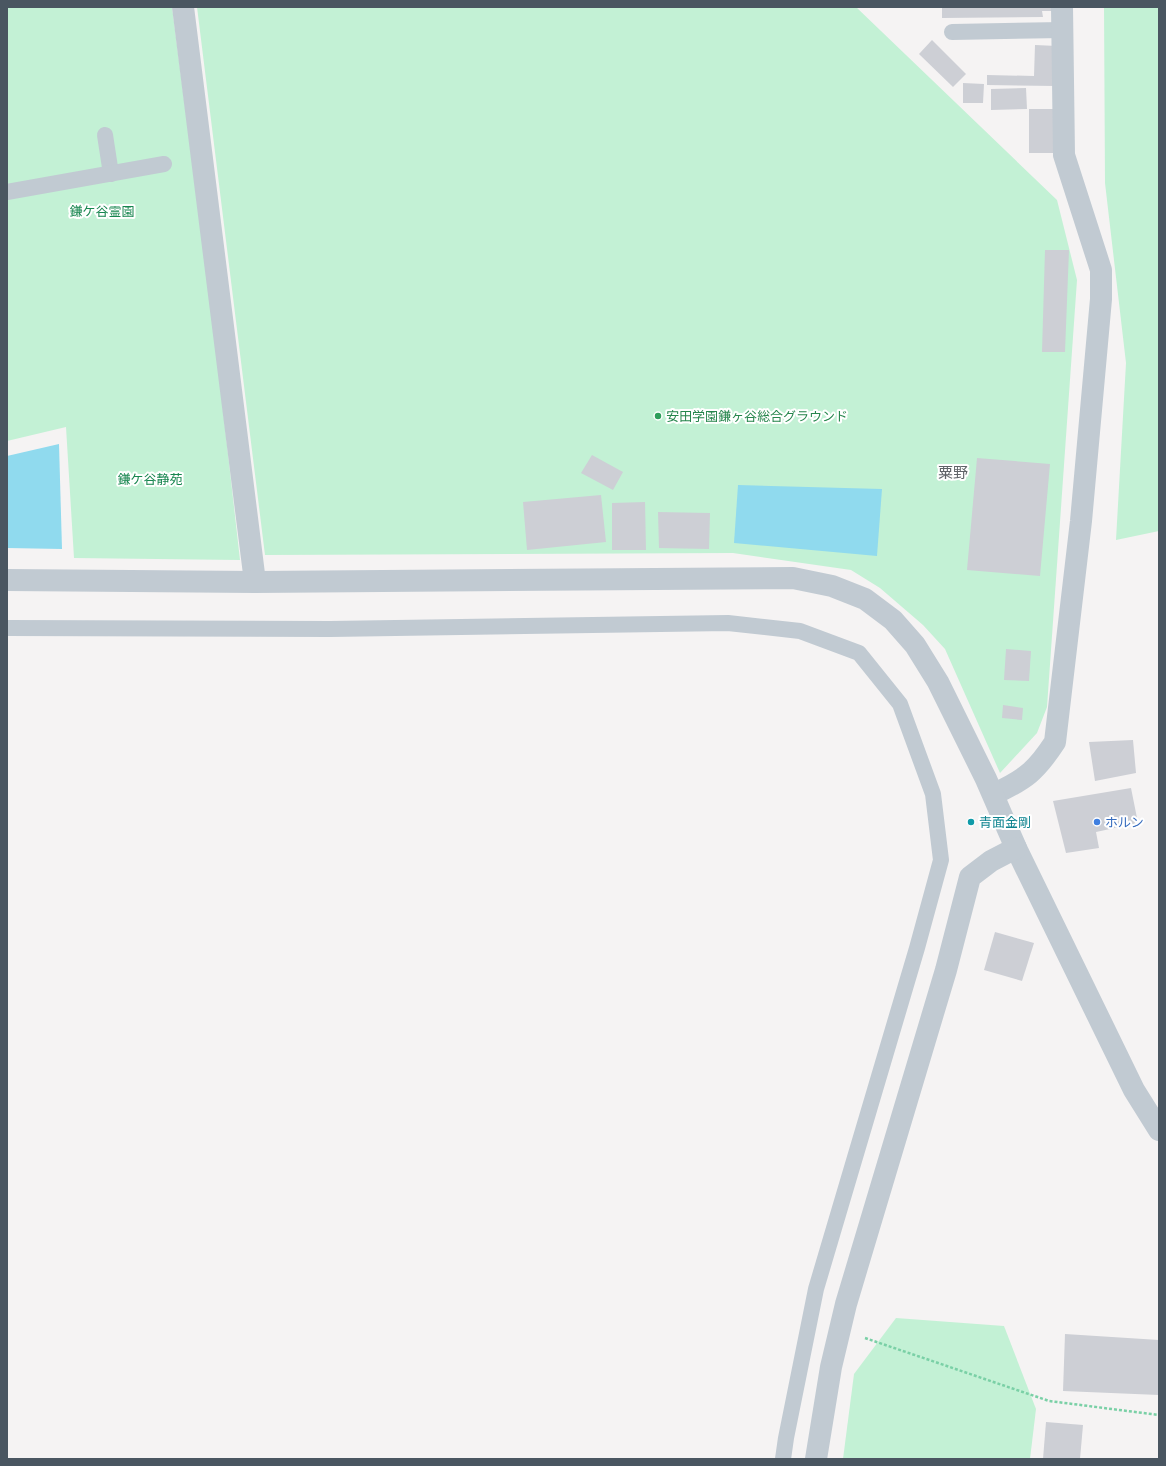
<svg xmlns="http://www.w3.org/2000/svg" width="1166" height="1466" viewBox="0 0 1166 1466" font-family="Poppins,'Noto Sans JP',sans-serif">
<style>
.green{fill:#c3f1d5}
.water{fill:#90daee}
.building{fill:#cdcfd5}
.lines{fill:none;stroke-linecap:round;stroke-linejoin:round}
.path{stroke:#7ad0a6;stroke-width:2.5;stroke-dasharray:3 2;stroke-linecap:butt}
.service{stroke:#c1cad2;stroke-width:16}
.minor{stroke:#c1cad2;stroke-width:22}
.tertiary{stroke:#c1cad2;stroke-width:22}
.leisure-dot{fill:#2e9e5b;stroke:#fff;stroke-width:1.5}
.culture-dot{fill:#0f9aa8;stroke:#fff;stroke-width:1.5}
.shop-dot{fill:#3f7fe0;stroke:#fff;stroke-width:1.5}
.labels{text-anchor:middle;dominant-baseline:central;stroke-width:4;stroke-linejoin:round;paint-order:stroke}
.park-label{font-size:13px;fill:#17864f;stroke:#fff}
.leisure-label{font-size:13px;fill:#27864d;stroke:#fff;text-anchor:start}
.culture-label{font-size:13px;fill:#0d838f;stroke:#fff;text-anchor:start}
.shop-label{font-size:13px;fill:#366cbe;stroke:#fff;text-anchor:start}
.quarter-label{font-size:15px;fill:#5f6368;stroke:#fff}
</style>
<rect width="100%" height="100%" fill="#f5f3f3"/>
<g class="green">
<path d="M7 7H172L214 330 240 560 74 558 66 427 7 441Z"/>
<path d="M197 7H856L1057 200 1077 280 1047 707 1037 733 1000 773 945 649 923 625 880 588 851 570 733 553 265 555Z"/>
<path d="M1104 7H1159V531L1116 540 1126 363 1105 183Z"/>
<path d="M896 1318 1004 1326 1036 1409 1030 1459H843L854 1374Z"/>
</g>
<g class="water">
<path d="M59 444 62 549 7 548V456Z"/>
<path d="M738 485 882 489 877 556 734 543Z"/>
</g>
<g class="building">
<path d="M942 7H1052V11H1042L1043 17 942 18Z"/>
<path d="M932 40 966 74 953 87 919 54Z"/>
<path d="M1035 45 1057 46 1056 86 987 85V75L1034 76Z"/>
<path d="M963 83 984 84 983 103H963Z"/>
<path d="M1026 88 1027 109 991 110V89Z"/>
<rect x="1029" y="109" width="29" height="44"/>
<path d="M1045 250H1069L1065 352H1042Z"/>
<path d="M592 455 623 472 613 490 581 473Z"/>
<path d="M977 458 1050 464 1040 576 967 570Z"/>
<path d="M601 495 606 542 527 550 523 502Z"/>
<path d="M645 502 646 550H612V503Z"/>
<path d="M658 512 710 513 709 549 659 548Z"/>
<path d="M1006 649 1031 651 1029 681 1004 680Z"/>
<path d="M1003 705 1023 708 1022 720 1002 718Z"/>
<path d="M1133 740 1136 773 1095 781 1089 742Z"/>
<path d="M1131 788 1138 823 1096 832 1099 848 1066 853 1053 801Z"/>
<path d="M995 932 1034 943 1022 981 984 970Z"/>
<path d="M1065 1334 1159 1340V1395L1063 1391Z"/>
<path d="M1046 1422 1083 1425 1080 1459H1043Z"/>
</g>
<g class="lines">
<path class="path" d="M865 1338 1049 1401 1159 1415"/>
<g class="service">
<path d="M952 32 1063 30"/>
<path d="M105 135 111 174"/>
<path d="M7 192 164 164"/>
<path d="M7 628 330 629 728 623 800 631 859 653 900 704 933 794 941 860 917 948 816 1289 786 1438 783 1459"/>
</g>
<g class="minor">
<path d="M183 7 255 582"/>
<path d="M994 794C1026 779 1036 771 1055 742L1081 521 1101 299V270L1064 155 1062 7"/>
</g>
<g class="tertiary">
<path d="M7 580 255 582 793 578 832 586 865 599 893 620 915 645 938 682 986 779 1016 848 1134 1090 1159 1130"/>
<path d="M816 1459 831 1367 846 1304 946 970 970 877 991 861 1016 848"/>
</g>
</g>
<circle class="leisure-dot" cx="658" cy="416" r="4"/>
<circle class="culture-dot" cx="971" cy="822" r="4"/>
<circle class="shop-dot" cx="1097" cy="822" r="4"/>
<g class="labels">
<g class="park-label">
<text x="102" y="211">鎌ケ谷霊園</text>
<text x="150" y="479">鎌ケ谷静苑</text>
</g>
<g class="leisure-label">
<text x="666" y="416">安田学園鎌ヶ谷総合グラウンド</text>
</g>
<g class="culture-label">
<text x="979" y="822">青面金剛</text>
</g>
<g class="shop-label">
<text x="1105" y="822">ホルン</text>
</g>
<g class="quarter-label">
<text x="953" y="472">粟野</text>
</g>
</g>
<rect width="1166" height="1466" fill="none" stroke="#4a5661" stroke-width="16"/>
</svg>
